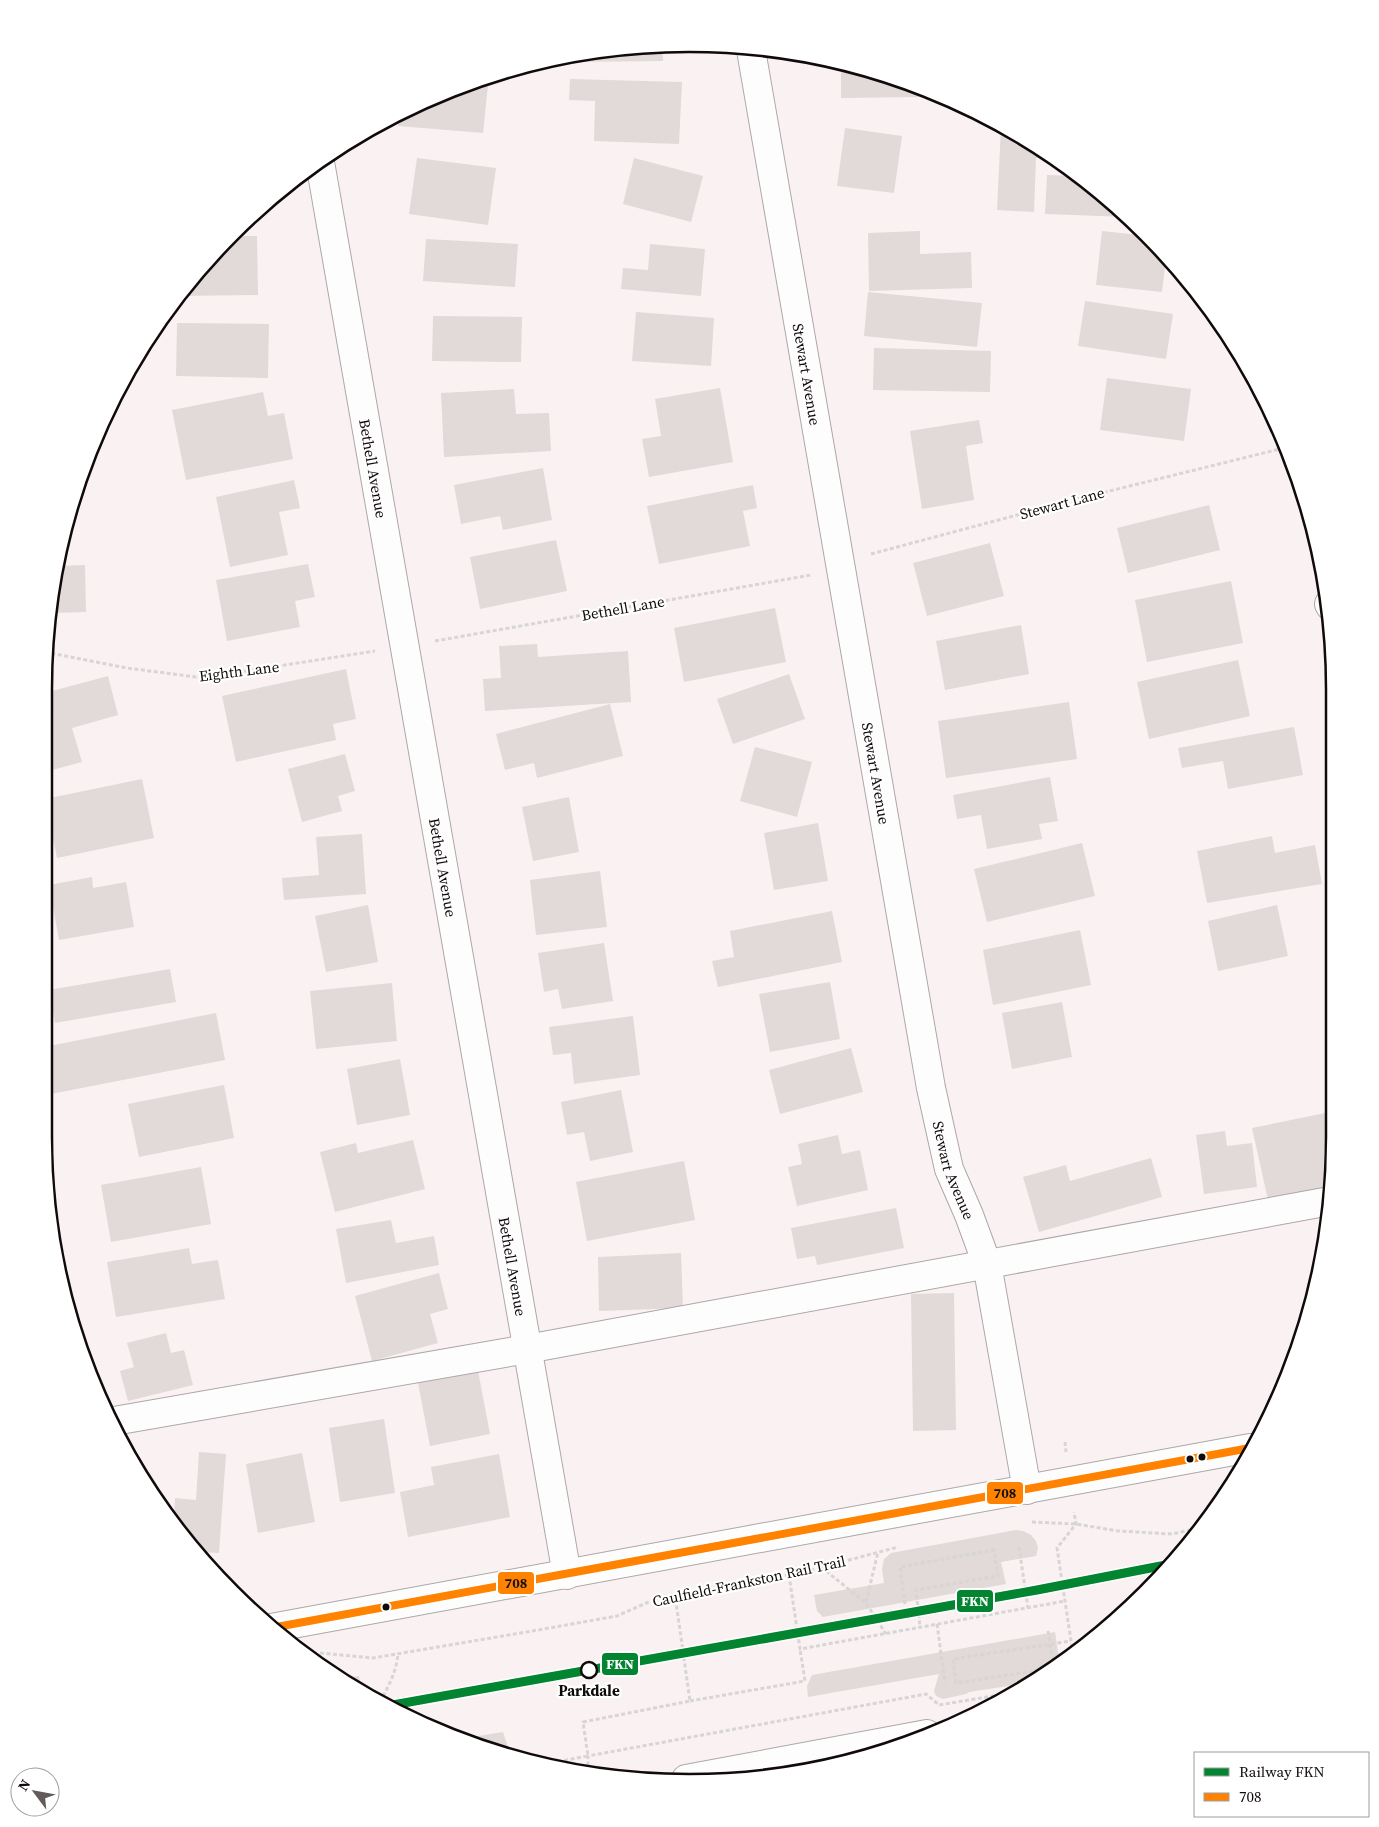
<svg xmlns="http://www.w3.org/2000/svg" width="1379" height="1827" viewBox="0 0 1379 1827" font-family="'Source Serif 4',serif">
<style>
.building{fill:#e2d9d9}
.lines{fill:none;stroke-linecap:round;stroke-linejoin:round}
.minor-casing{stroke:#aea7a7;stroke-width:30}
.path{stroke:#d7d5d5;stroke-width:3;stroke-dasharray:4 2.5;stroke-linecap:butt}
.minor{stroke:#fefdfd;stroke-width:28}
.bus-1-casing{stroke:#fff;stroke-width:11}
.bus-1{stroke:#ff8200;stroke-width:8}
.rail-1-casing{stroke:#fff;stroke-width:12}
.rail-1{stroke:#028430;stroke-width:9}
.bus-dot{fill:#110a0a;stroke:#fff;stroke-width:2}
.stop-dot{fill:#fff;stroke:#110a0a;stroke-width:2.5}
.labels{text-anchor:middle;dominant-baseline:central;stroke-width:4.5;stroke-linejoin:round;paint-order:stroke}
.street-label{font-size:15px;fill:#110a0a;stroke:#fff}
.stop-label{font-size:15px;font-weight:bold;fill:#110a0a;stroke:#fff}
.rim{fill:none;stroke:#110a0a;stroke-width:2.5}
.line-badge{stroke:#fff;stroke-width:2}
.badge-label{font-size:14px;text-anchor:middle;font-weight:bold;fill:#fff}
.pale-badge-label{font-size:14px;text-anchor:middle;font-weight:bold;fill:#111}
</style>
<rect width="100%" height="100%" fill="#faf2f2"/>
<g class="building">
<path d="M662 46 663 61 568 62V56Z"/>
<path d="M841 64 919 88V97L841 98Z"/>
<path d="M570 79 682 82 679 144 594 141 595 101 569 100Z"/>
<path d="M473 84 488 85 483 133 398 126 399 116 442 93Z"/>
<path d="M1001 127 1048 152 1056 159 1036 158 1034 212 997 210Z"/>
<path d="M845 128 902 136 894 193 837 186Z"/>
<path d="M417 158 496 168 488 225 409 214Z"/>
<path d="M634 158 703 176 691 222 623 204Z"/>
<path d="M1047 175 1077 176 1127 217 1045 214Z"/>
<path d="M246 222 245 231H236Z"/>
<path d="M920 231V254L971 252 972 288 869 291 868 233Z"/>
<path d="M1102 231 1149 236 1166 258 1162 292 1096 285Z"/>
<path d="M230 236H257L258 295 177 296Z"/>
<path d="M426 239 518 244 515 287 423 281Z"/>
<path d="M650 244 705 249 701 296 621 289 623 268 648 270Z"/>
<path d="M868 292 982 303 977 347 864 336Z"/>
<path d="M1085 301 1173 314 1166 359 1078 346Z"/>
<path d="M636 312 714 318 711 366 632 361Z"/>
<path d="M433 316 522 317 521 362 432 361Z"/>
<path d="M177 323 269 324 268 378 176 376Z"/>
<path d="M874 348 991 351 990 392 873 390Z"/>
<path d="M1107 378 1191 389 1184 441 1100 430Z"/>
<path d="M720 388 733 462 649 477 642 439 661 436 655 399Z"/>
<path d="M514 389 516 414 549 413 551 451 444 457 441 393Z"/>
<path d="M263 392 268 416 284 413 293 459 186 480 172 410Z"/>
<path d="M979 420 983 443 966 446 974 500 922 509 910 431Z"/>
<path d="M543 468 552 520 503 530 500 516 461 524 454 485Z"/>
<path d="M294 480 300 508 279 512 288 555 230 567 216 497Z"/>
<path d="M753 485 757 508 743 511 750 546 659 564 647 506Z"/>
<path d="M1209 505 1220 550 1128 573 1117 528Z"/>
<path d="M556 540 567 591 480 609 470 557Z"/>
<path d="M990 543 1004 596 927 616 913 563Z"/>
<path d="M308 564 315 597 295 601 300 627 227 641 216 580Z"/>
<path d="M85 565 86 612 51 613 59 566Z"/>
<path d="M1231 581 1243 643 1147 662 1135 600Z"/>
<path d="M775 608 786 662 684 682 674 628Z"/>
<path d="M1021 625 1029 674 945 690 936 641Z"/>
<path d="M537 644 538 657 628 651 631 702 485 711 483 679 501 678 499 646Z"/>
<path d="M1238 660 1250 716 1149 739 1137 682Z"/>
<path d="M346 669 356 719 333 724 336 740 236 762 222 696Z"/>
<path d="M789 674 805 719 733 744 717 699Z"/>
<path d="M108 676 118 715 72 728 82 762 45 772V693Z"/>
<path d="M1069 702 1077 759 946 778 938 721Z"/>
<path d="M610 704 623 756 537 778 534 763 505 770 496 734Z"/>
<path d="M1294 727 1303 775 1228 789 1223 761 1182 768 1178 748Z"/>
<path d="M755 747 812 762 797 817 740 801Z"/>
<path d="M345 754 355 791 338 796 342 811 302 822 288 769Z"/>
<path d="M1050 777 1058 821 1039 824 1042 839 987 849 981 815 957 819 953 795Z"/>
<path d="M142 779 154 838 57 858 45 799Z"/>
<path d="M569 797 579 852 533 861 522 807Z"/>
<path d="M818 823 828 881 774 890 764 833Z"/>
<path d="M362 834 366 894 284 900 282 878 319 875 316 837Z"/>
<path d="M1272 836 1275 853 1315 845 1322 884 1207 903 1197 851Z"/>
<path d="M1082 843 1095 896 987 922 974 869Z"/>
<path d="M600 871 607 927 536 935 530 880Z"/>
<path d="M92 877 93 888 126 882 134 927 59 940 49 885Z"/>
<path d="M368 905 378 962 326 972 315 916Z"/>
<path d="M1277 905 1288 956 1218 971 1208 921Z"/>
<path d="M832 911 842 962 718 987 712 961 734 957 730 931Z"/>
<path d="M1080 930 1091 985 993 1005 983 950Z"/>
<path d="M604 943 613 1001 562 1009 558 989 544 992 538 953Z"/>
<path d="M170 969 176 1002 55 1023 49 990Z"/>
<path d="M830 982 840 1039 770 1052 759 994Z"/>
<path d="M392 983 397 1041 316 1049 310 991Z"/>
<path d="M1062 1002 1072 1057 1012 1069 1002 1013Z"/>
<path d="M216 1013 225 1060 51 1094 44 1059V1047Z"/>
<path d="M633 1016 640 1075 574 1084 571 1053 553 1055 549 1027Z"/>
<path d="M851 1048 863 1092 780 1114 769 1070Z"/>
<path d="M400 1059 410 1115 357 1125 347 1069Z"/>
<path d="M224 1085 234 1138 139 1157 128 1104Z"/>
<path d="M621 1090 633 1152 590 1161 584 1132 567 1135 561 1102Z"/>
<path d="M1330 1112V1187L1268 1200 1252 1128Z"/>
<path d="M1225 1131 1227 1146 1252 1143 1257 1187 1204 1194 1196 1135Z"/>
<path d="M838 1135 842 1154 860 1150 868 1190 797 1206 788 1167 802 1164 798 1144Z"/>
<path d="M413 1140 425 1189 335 1212 320 1152 356 1143 358 1153Z"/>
<path d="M1151 1158 1162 1197 1039 1232 1023 1177 1066 1165 1070 1181Z"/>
<path d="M684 1161 695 1220 587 1241 576 1182Z"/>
<path d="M201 1167 211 1224 111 1242 101 1185Z"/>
<path d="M896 1208 904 1248 817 1265 815 1256 797 1259 791 1228Z"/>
<path d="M391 1220 396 1243 434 1236 439 1265 346 1283 336 1229Z"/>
<path d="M189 1248 192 1264 218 1260 225 1299 116 1317 107 1262Z"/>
<path d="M681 1253 683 1308 599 1311 598 1257Z"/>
<path d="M439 1273 448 1309 430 1314 438 1343 372 1361 355 1296Z"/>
<path d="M954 1293 956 1430 913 1431 911 1294Z"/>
<path d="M166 1333 171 1353 184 1350 193 1385 128 1401 120 1371 134 1367 127 1343Z"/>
<path d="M478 1371 490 1434 430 1446 418 1383Z"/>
<path d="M384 1419 395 1493 340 1502 329 1428Z"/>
<path d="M199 1452 226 1454 219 1553 200 1552 174 1517 175 1498 196 1500Z"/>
<path d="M302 1453 315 1522 258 1533 246 1464Z"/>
<path d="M499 1454 510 1517 408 1537 400 1492 434 1485 431 1467Z"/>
<path d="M1016 1530 1023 1531 1031 1535 1036 1541 1038 1548 1036 1556 1001 1562 1006 1584 823 1617 817 1611 814 1595 884 1583 882 1569 884 1559 891 1553Z"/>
<path d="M1055 1632 1058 1653 1067 1659 1048 1674 1034 1682 969 1692 966 1694 943 1699 936 1696 934 1691 939 1674 808 1697 807 1686 812 1675Z"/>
<path d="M359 1676 362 1691 342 1678Z"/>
<path d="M503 1732 509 1750 505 1751 466 1738Z"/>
</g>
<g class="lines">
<defs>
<g id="minor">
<path id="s1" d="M751 50 931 1088 949 1169 969 1215 987 1264 1027 1490"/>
<path id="s2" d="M320 162 567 1575"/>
<path d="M1329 604 1330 606"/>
<path d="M114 1421 527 1349 1330 1201"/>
<path d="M271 1628 1250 1448"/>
<path d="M686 1779 927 1734"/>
</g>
</defs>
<use href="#minor" class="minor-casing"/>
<g class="path">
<path d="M871 554 1077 499 1284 448"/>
<path d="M435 641 811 575"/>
<path d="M45 652 127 668 196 677 240 672 375 651"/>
<path d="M1065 1442 1066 1452"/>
<path d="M1032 1522 1076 1524 1118 1531 1172 1534 1200 1528"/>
<path d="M1019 1547 1028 1608"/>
<path d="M821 1567 866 1603 886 1634"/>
<path d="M789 1575 800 1649 1065 1601"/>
<path d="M866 1602 878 1552"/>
<path d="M905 1604 900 1567 994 1550 998 1576 916 1590 920 1627"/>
<path d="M937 1624 945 1683"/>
<path d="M1048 1631 1054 1668 956 1683 953 1659 1071 1641"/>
<path d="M320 1653 373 1658 538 1630 617 1616 660 1597 800 1573 898 1547"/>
<path d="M1073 1654 1057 1548 1076 1524 1074 1512"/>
<path d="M690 1701 805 1681 800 1649"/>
<path d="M380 1702C388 1687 397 1671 398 1653"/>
<path d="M545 1764 588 1756 583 1722 690 1701 675 1595"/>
<path d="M588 1772V1756L926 1694 939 1705 1011 1693"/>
</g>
<use href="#minor" class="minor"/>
<defs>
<path id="bus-1" d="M271 1628 1250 1448"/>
</defs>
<use href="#bus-1" class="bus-1-casing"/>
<use href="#bus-1" class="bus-1"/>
<defs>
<path id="rail-1" d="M387 1706 1037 1590 1171 1564"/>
</defs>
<use href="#rail-1" class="rail-1-casing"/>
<use href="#rail-1" class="rail-1"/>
</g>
<g class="bus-dot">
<circle cx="1202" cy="1457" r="4.5"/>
<circle cx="1190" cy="1459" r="4.5"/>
<circle cx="386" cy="1607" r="4.5"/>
</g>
<circle class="stop-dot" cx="589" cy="1670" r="8"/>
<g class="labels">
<g class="street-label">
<text stroke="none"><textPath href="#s1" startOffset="329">Stewart Avenue</textPath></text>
<text stroke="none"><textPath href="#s2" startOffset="311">Bethell Avenue</textPath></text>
<text transform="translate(1062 503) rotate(-15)">Stewart Lane</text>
<text transform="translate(623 608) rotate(-10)">Bethell Lane</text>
<text transform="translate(239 671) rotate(-7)">Eighth Lane</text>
<text stroke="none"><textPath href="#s1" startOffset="734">Stewart Avenue</textPath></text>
<text stroke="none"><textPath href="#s2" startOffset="716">Bethell Avenue</textPath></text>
<text stroke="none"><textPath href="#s1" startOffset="1139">Stewart Avenue</textPath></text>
<text stroke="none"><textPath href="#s2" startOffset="1121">Bethell Avenue</textPath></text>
<text transform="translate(749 1581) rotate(-12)">Caulfield-Frankston Rail Trail</text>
</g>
<g class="stop-label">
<text x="589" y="1690">Parkdale</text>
</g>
</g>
<path d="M0 0H1379V1827H0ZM689 52H689A637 637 0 0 1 1326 689V1137A637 637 0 0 1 689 1774H689A637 637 0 0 1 52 1137V689A637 637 0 0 1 689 52Z" fill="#fff" fill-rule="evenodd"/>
<path class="rim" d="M689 52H689A637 637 0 0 1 1326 689V1137A637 637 0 0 1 689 1774H689A637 637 0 0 1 52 1137V689A637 637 0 0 1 689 52Z"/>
<g class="line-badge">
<rect x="986" y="1481" width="38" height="24" rx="5" fill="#ff8200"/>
<rect x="497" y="1571" width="38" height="24" rx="5" fill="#ff8200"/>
<rect x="956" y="1589" width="38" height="24" rx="5" fill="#028430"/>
<rect x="601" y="1652" width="38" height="24" rx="5" fill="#028430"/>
</g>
<g class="badge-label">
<text x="975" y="1606">FKN</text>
<text x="620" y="1669">FKN</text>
</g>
<g class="pale-badge-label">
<text x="1005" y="1498">708</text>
<text x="516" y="1588">708</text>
</g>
<rect x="1194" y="1752" width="175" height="65" fill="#ffffff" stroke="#a09d9d"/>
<rect x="1204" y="1768" width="25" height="8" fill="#028430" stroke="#a09d9d"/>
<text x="1239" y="1777" font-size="15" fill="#110a0a">Railway FKN</text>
<rect x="1204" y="1793" width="25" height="8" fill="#ff8200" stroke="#a09d9d"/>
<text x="1239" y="1802" font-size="15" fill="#110a0a">708</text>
<g transform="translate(35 1792) rotate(302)"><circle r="24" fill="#ffffff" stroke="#a09d9d"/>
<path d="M0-4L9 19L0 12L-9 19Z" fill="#635b5b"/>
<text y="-8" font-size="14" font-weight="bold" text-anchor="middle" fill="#110a0a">N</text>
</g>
</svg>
